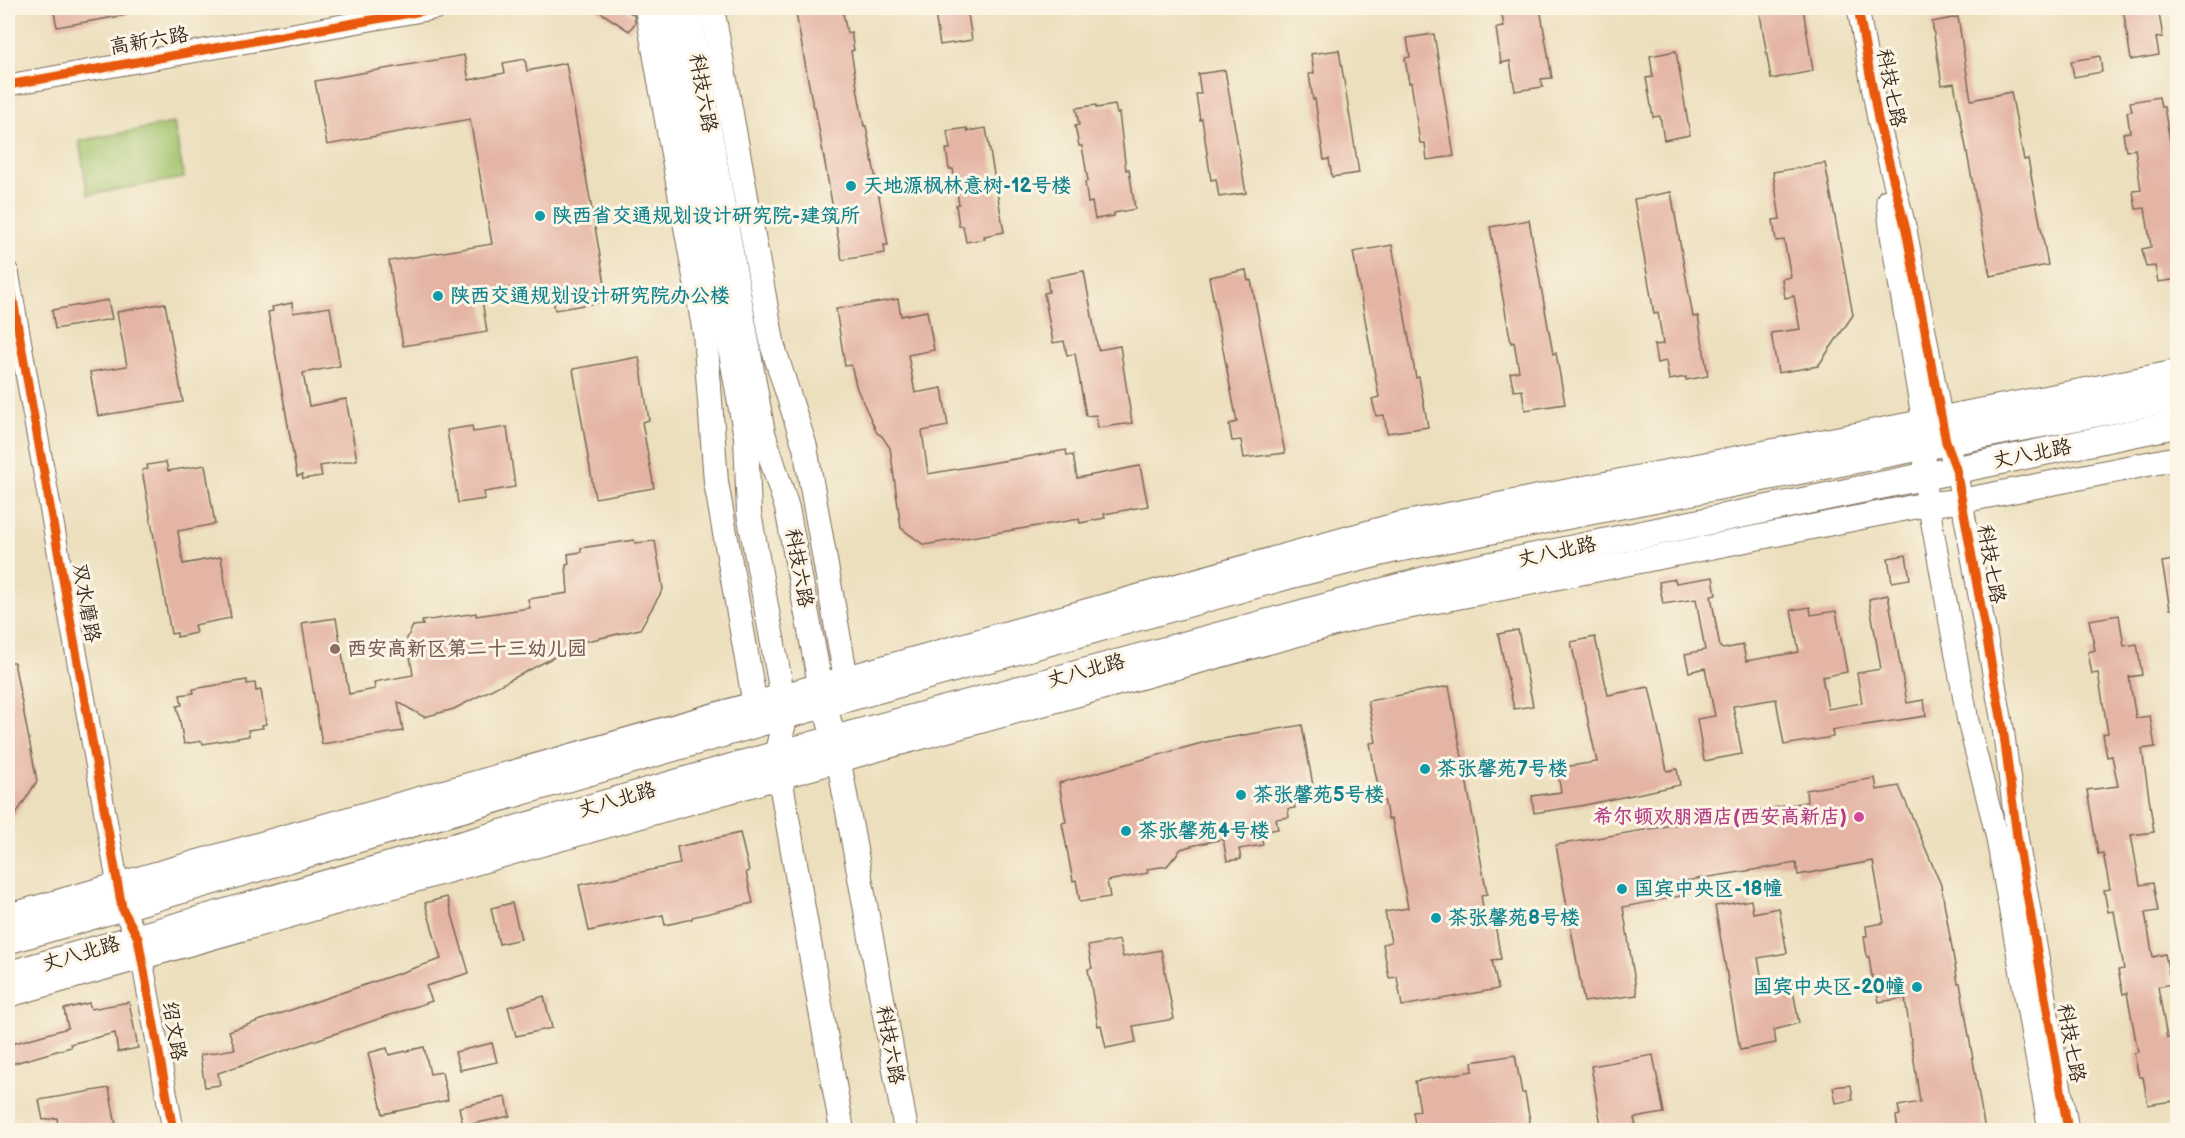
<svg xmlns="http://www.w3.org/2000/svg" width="2185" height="1138" viewBox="0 0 2185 1138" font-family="'Balsamiq Sans','LXGW WenKai TC',sans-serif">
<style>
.green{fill:#a1c36c;stroke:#6e7645;stroke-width:1.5}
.building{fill:#e4b4a4}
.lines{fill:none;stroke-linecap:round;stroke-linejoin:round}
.tertiary-casing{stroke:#796956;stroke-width:23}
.secondary-casing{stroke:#796956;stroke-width:26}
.primary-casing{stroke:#796956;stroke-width:29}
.tertiary{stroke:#fff;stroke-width:21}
.secondary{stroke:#fff;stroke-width:24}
.primary{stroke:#fff;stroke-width:27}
.cycleway-casing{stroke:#fcf5e5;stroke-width:13}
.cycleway{stroke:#e8590c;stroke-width:9}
.culture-dot{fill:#0f9aa8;stroke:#fcf5e5;stroke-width:2}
.education-dot{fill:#8d6e63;stroke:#fcf5e5;stroke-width:2}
.hotel-dot{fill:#d1479c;stroke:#fcf5e5;stroke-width:2}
.labels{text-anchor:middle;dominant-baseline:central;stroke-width:6;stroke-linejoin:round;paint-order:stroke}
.street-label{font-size:20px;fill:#3b2a1e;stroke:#fcf5e5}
.culture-label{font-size:20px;font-weight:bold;fill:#0d838f;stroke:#fcf5e5;text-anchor:start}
.education-label{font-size:20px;font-weight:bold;fill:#785e54;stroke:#fcf5e5;text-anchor:start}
.hotel-label{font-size:20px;font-weight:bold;fill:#b23c85;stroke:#fcf5e5;text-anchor:end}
</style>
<rect width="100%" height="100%" fill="#fcf5e5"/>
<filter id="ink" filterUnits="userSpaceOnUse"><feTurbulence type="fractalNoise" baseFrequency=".0167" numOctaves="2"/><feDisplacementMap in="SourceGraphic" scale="12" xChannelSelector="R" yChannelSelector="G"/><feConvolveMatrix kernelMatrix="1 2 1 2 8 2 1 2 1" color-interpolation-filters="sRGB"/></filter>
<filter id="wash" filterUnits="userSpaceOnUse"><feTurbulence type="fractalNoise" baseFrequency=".008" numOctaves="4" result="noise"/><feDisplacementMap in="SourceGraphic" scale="24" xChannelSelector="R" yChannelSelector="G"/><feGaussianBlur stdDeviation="1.35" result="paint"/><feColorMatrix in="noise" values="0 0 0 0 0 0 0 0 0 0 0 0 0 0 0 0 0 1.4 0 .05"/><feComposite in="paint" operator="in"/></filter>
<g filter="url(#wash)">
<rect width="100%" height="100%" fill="#ecdfbd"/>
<path class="green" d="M174 123 184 178 88 195 79 141Z"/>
<g id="blocks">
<g class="building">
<path d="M53 8H126V15L57 27Z"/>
<path d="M594 8H623L634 15 635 23 629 31Z"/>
<path d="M795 8H842L847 33 851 32 854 50 851 51 858 93 864 126H866L888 245H884L885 253 842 260 815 107H813Z"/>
<path d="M934 8H967L972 40 940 45Z"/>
<path d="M1501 8H1540L1552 78 1541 79 1543 87 1515 91 1510 61 1501 63 1496 28 1504 27Z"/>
<path d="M1759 8H1803L1813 71 1771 79Z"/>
<path d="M2123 8H2158L2163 37 2156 38 2159 55 2131 60Z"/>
<path d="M1958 17 1971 100 2011 92 2024 160 2028 159 2048 265 1990 276 1954 83 1942 85 1932 22Z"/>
<path d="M1434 34 1454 156 1427 160 1425 143H1420L1411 82 1409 83 1405 58 1410 57 1407 38Z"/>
<path d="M1339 50 1359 173 1332 177 1329 159 1324 160 1315 99 1313 100 1309 74 1314 73 1311 54Z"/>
<path d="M1676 51 1690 135 1664 140 1660 116 1653 117 1646 78 1653 77 1650 56Z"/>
<path d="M464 55 469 80 505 73 503 63 525 59 527 71 566 63 608 301 555 310 551 290 521 296 519 287 481 293 487 332 403 346 389 261 492 244 470 119 327 145 315 81Z"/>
<path d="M2100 56 2102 72 2074 77 2071 61Z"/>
<path d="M1225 70 1246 193 1219 197 1216 179 1211 180 1202 119 1200 120 1196 94H1201L1198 74Z"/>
<path d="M2159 97 2161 107H2164L2178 187V279L2158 282 2155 266 2146 267 2142 249 2151 247 2145 208 2136 209 2133 191 2141 190 2135 149 2126 151 2123 133 2130 132 2127 112 2132 111 2130 102Z"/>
<path d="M1096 105V108L1115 105 1117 114 1119 113 1126 170 1129 169 1135 209 1114 213V216L1095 219 1092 202 1088 203 1085 182 1088 181 1082 146H1079L1075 126 1079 125 1076 108Z"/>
<path d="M967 128V131L986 128 1004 232 984 236 985 239 966 242 963 226H959L956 205 959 204 953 169H949L946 149H950L947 131Z"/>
<path d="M1825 163 1853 315 1818 366 1778 373 1771 333 1800 329 1794 296 1785 298 1782 279 1791 277 1784 240 1776 241 1773 220 1780 219 1773 172Z"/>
<path d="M1671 192 1693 317 1698 316 1708 376 1686 380V377L1669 380 1666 361 1657 363 1654 345 1663 344 1658 313 1654 314 1634 199Z"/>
<path d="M1529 220 1553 354 1556 353 1565 404 1525 410 1522 390 1514 391 1510 373 1519 371 1514 342 1511 343 1490 227Z"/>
<path d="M1392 245 1416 378 1419 377 1428 427 1387 433 1384 415 1376 416 1372 399 1379 397 1353 252Z"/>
<path d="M1246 270 1248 281 1251 280 1285 453 1244 458 1241 440 1232 441 1229 424 1237 422 1209 277Z"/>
<path d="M1084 271 1098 350 1120 346 1132 423 1098 428 1096 415 1086 416 1075 354 1067 355 1064 341 1053 343 1044 293 1049 292 1047 278Z"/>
<path d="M898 299 901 316 927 311 934 350 908 355 915 393 942 388 948 426 922 431 928 474 1066 450 1067 456 1073 455 1077 478 1140 466 1148 506 1104 514 1105 518 1080 523 1079 519 924 545 901 528 890 448 882 436 877 433 857 389 851 365 845 366 836 309Z"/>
<path d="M108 300 112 319 55 329 52 310Z"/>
<path d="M165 303 183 402 98 416 90 372 127 366 117 312Z"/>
<path d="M292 303 293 313 330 307 340 366 303 373 309 406 346 399 357 460 320 466 322 476 303 479 302 475 297 476 268 312 273 311 272 307Z"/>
<path d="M639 357 649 420 642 422 654 488 595 498 573 369Z"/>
<path d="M472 426 473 432 507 427 515 487 484 492 485 499 458 503 447 430Z"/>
<path d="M166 462 168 471 205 465 215 524 178 531 183 564 221 557 231 618 194 625 196 633 177 637V633L171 634 142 470 148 469 147 465Z"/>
<path d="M634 540 635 543 655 541 663 589 640 629 583 642 454 709 424 717 398 702 403 731 322 744 302 623 336 618 349 694 375 689 374 682 413 675 407 638 413 626 423 625 422 621 476 613V616L530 608 528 599 568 593 566 565 569 564 568 554 581 552V548Z"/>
<path d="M1906 555 1910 579 1892 582 1888 558Z"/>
<path d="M2178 559V609H2170L2162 562Z"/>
<path d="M1713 577 1716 595 1711 596 1720 647 1723 649 1743 645 1746 661 1799 652 1791 610 1810 607 1811 615 1836 611 1847 672 1822 677 1828 709 1862 703 1857 673 1881 669 1869 599 1888 595 1907 703 1924 700 1926 716 1832 730 1833 737 1784 745 1776 699 1733 706 1742 754 1704 761 1697 719 1715 716 1705 668 1689 672 1685 654 1705 650 1696 599 1663 604 1659 582 1675 579 1676 583Z"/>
<path d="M2119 615 2124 646 2137 644 2142 675 2129 677 2136 718 2150 716 2155 747 2142 749 2154 832 2131 835 2140 885 2153 883 2158 911 2145 913 2153 957 2165 954 2171 984 2158 987 2167 1038 2178 1036V1066L2173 1067 2178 1100 2148 1105 2143 1077H2139L2134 1053 2138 1052 2127 993 2123 994 2118 970 2124 969 2114 911 2108 912 2104 890 2110 889 2103 853 2098 854 2087 790 2118 786 2112 756 2107 757 2103 734 2108 733 2098 673 2092 674 2088 652 2095 650 2089 620Z"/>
<path d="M1518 630 1533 706 1514 709 1498 634Z"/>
<path d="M1595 637 1608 695 1649 687 1667 771 1677 769 1680 785 1580 806 1534 813 1532 796 1561 792 1557 768 1597 762 1571 642Z"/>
<path d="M8 662H14L37 781 8 827Z"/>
<path d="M247 680V684L255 683 256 691 261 690 266 724 262 725 263 728 248 730 249 736 203 744 202 741 184 744 177 706 182 705 180 695 194 693 193 689Z"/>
<path d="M1449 686 1487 894 1481 895 1486 925 1495 924 1501 959 1492 960 1498 989 1402 1006 1397 977 1389 978 1383 944 1391 942 1385 912 1408 908 1392 819H1388L1382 789 1379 790 1375 771 1370 743 1376 742 1368 701Z"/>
<path d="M1302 725 1314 791 1300 789 1301 803 1294 804 1295 808 1288 809 1289 817 1276 819 1278 829 1261 832 1263 845 1239 849 1241 859 1227 861 1223 839 1191 846 1181 849 1167 866 1147 869 1148 873 1107 881 1110 897 1080 902 1076 880 1073 881 1062 823 1066 822 1059 783 1205 742Z"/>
<path d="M1875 778 1877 790 1899 786 1941 885 1958 983H1960L1985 1131H1898L1896 1116 1900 1115 1898 1106 1920 1102 1905 998 1879 1002 1877 992H1874L1869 957H1867L1864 936H1867L1866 926 1884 923 1873 861 1798 875 1796 863 1678 882 1681 896 1623 907 1637 995 1584 1002 1556 845 1807 802 1806 790Z"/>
<path d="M740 833 749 871 746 872 753 903 692 917V919L665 925 663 915 589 931 579 885 680 864 677 847Z"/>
<path d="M447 897 469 973 426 986 432 1001 218 1073 220 1085 205 1087 200 1055 235 1049 229 1031 441 959 425 903Z"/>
<path d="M1751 900 1753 913 1779 908 1787 953 1758 958 1763 985 1791 980 1799 1023 1774 1030 1776 1043 1740 1050 1715 906Z"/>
<path d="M512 903 521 939 499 944 491 908Z"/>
<path d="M1119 940 1123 957 1161 950 1174 1019 1133 1026 1136 1042 1106 1048 1101 1025 1098 1026 1088 969 1092 968 1088 946Z"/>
<path d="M544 996 552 1028 516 1036 508 1007Z"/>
<path d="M129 1002 138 1048 118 1052 115 1033 70 1044 71 1047 8 1065V1045L68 1028 64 1009 89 1003 91 1009Z"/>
<path d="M492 1043 497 1062 460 1070 455 1052Z"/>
<path d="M424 1047 430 1074 442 1072 448 1100 383 1114 368 1053 387 1048 389 1055Z"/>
<path d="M1515 1055 1522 1093H1525L1531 1127 1528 1128V1131H1416L1413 1112 1420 1111 1415 1081 1473 1071 1472 1062Z"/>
<path d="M1653 1055 1664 1113 1634 1118 1637 1131H1602L1591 1066Z"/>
<path d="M1851 1085 1853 1100 1836 1103 1833 1087Z"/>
<path d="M109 1088 117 1131H59L57 1118 43 1120 39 1100Z"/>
<path d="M506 1097 510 1116 463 1126 459 1107Z"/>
</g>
</g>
</g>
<g filter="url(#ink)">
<use href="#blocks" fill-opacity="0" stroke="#796956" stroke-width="1.5"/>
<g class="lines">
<defs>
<g id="tertiary">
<path d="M1858 8 1878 119 1906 230 1946 442 1956 469 2003 728 2017 836 2068 1130"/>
<path d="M8 85 438 8"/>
<path d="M1887 200 1891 235 1927 446 1923 475 1968 721 1996 834 2049 1130"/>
<path d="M8 272 122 908 138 938 173 1130"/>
</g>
<g id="secondary">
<path d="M647 8 705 333 716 482 755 705 769 709"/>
<path d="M669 8 746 437 749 513 786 715 776 755 842 1130"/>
<path d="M688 8 763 433 787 508 824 705 835 740 906 1130"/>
<path d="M712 8 773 347 805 447 846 679 837 690"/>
<path d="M8 916 782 696 1396 525 2178 372"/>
<path d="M8 995 885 747 1371 614 1928 504 1961 501 2178 458"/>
</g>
<g id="primary">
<path d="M8 940 786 715 1286 576 1394 549 2178 397"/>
<path d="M8 975 747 763 1441 576 2178 424"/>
</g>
</defs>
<use href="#tertiary" class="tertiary-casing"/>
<use href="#secondary" class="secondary-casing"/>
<use href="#primary" class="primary-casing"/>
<use href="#tertiary" class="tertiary"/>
<use href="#secondary" class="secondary"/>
<use href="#primary" class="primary"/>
<defs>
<g id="cycleway">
<path d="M1858 8 1878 119 1906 230 1946 442 1956 469 2003 728 2017 836 2068 1130"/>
<path d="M8 85 438 8"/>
<path d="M8 272 122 908 138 938 173 1130"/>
</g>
</defs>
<use href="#cycleway" class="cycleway-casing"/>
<use href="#cycleway" class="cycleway"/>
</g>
</g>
<g class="culture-dot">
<circle cx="851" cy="186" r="6"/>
<circle cx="540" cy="216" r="6"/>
<circle cx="438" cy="296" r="6"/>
<circle cx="1425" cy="769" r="6"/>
<circle cx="1241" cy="795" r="6"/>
<circle cx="1126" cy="831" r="6"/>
<circle cx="1622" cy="889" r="6"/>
<circle cx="1436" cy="918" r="6"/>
<circle cx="1917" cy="987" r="6"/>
</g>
<circle class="education-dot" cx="335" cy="649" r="6"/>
<circle class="hotel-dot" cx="1859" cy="817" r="6"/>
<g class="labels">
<g class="street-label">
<text transform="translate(149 41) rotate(-10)">高新六路</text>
<text transform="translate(1891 88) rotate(79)">科技七路</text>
<text transform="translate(703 93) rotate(80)">科技六路</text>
<text transform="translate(2032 454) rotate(-11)">丈八北路</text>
<text transform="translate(1557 552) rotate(-12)">丈八北路</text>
<text transform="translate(1991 564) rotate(80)">科技七路</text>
<text transform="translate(799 568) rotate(80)">科技六路</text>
<text transform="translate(86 603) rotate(80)">双水磨路</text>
<text transform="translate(1086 671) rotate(-15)">丈八北路</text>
<text transform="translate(617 800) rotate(-16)">丈八北路</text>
<text transform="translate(81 954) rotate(-16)">丈八北路</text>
<text transform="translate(174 1031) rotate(80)">绍文路</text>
<text transform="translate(2071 1043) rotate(80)">科技七路</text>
<text transform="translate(890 1045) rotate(80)">科技六路</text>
</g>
<g class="culture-label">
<text x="863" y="186">天地源枫林意树-12号楼</text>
<text x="552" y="216">陕西省交通规划设计研究院-建筑所</text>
<text x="450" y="296">陕西交通规划设计研究院办公楼</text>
<text x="1437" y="769">茶张馨苑7号楼</text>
<text x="1253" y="795">茶张馨苑5号楼</text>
<text x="1138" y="831">茶张馨苑4号楼</text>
<text x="1634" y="889">国宾中央区-18幢</text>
<text x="1448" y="918">茶张馨苑8号楼</text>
<text x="1905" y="987" text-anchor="end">国宾中央区-20幢</text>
</g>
<g class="education-label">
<text x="347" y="649">西安高新区第二十三幼儿园</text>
</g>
<g class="hotel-label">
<text x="1847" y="817">希尔顿欢朋酒店(西安高新店)</text>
</g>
</g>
<rect width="2185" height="1138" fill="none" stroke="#fcf5e5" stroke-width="30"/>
</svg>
